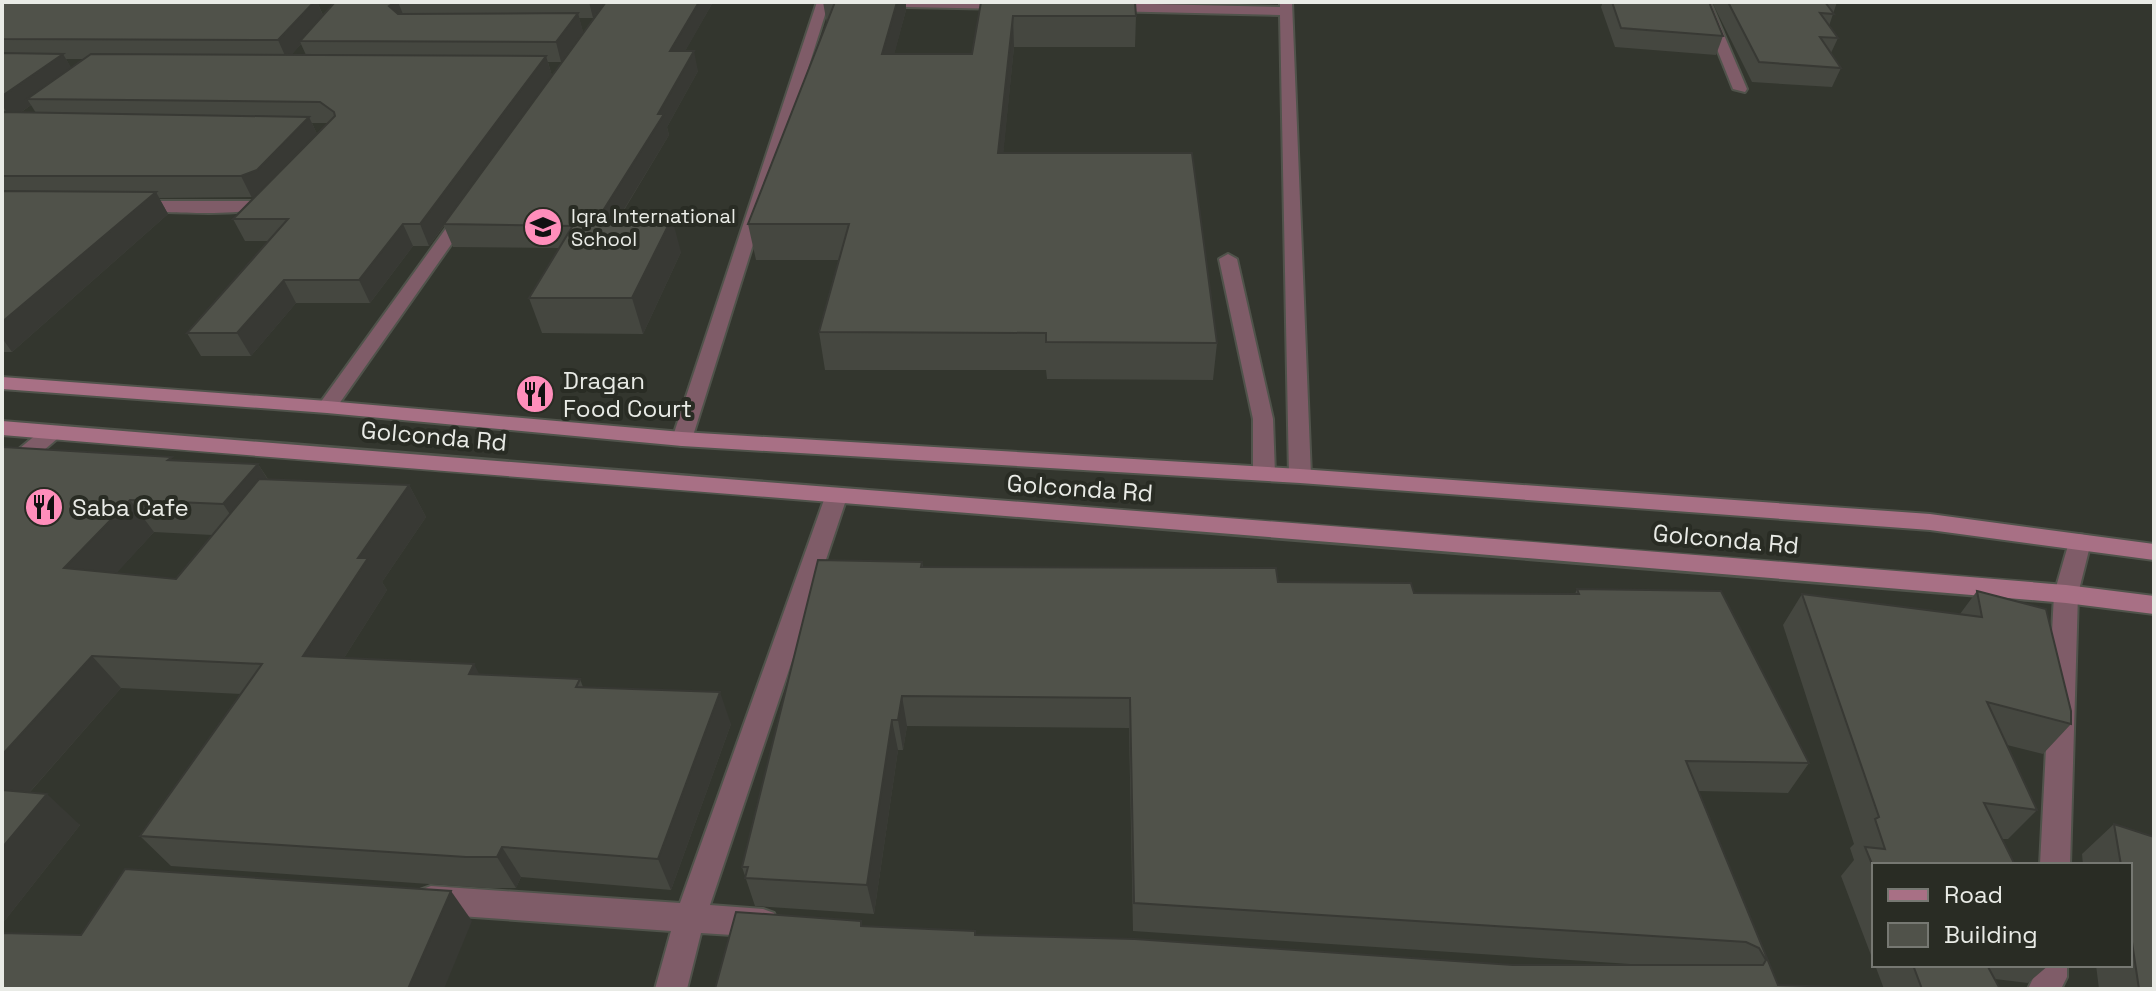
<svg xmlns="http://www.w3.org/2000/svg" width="2156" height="991" viewBox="0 0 2156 991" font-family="'Space Grotesk',sans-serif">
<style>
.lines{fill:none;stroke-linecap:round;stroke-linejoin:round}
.service-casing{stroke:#50534b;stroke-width:4}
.minor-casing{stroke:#50534b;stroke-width:4}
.secondary-casing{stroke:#50534b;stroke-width:4}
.service{fill:#7f5c68;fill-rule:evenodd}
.minor{fill:#7f5c68;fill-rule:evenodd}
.secondary{fill:#a87085;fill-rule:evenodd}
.wall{fill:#454740;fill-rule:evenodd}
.shaded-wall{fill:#383934}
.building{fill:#50524a;stroke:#383934;stroke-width:2}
.labels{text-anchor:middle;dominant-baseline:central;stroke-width:8;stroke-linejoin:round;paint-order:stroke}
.far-poi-label{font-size:20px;fill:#e9ebe6;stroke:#292c24;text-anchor:start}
.poi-label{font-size:24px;fill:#e9ebe6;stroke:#292c24;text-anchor:start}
.street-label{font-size:24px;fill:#e9ebe6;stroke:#292c24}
</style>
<rect width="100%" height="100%" fill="#33362e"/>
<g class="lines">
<defs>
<path id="service" d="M1228 254 1237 259 1273 419 1275 474 1272 479H1256L1253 474V419L1219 259Z"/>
<g id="minor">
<path d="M817 2H829L692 439 682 446 675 444 672 439Z"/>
<path d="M847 2H1011L1014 5 1008 9 853 6Z"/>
<path d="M1280 2H1292L1311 476 1308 481H1292L1289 476 1280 15 1106 11 1100 7 1106 3 1280 7Z"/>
<path d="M1698 2H1710L1747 89 1745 92 1733 89Z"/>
<path d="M272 195 280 200C258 220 168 211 136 211L128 206 136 201H254Z"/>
<path d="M466 207 474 212 334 411H320L317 407 320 403 460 209Z"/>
<path d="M50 427 57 429 60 434 57 439 10 479 2 481V463L43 429Z"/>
<path d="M836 489 844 492 847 497 710 905 763 909 774 913 778 923 774 933 763 937 701 933 687 989H655L671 931 431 914 420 910 416 900 420 890 431 886 680 903 825 497 828 492Z"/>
<path d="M2080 534 2088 536 2091 542 2078 594 2070 865H2040L2054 594 2069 542 2072 536Z"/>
<path d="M2035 965H2067V977L2061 989H2028L2035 974Z"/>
</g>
<g id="secondary">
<path d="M2 377 327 401 682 432 1300 469 1930 514 2154 544V560L1930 530 1300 483 682 446 327 413 2 389Z"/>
<path d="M2 421C690 478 1378 528 2066 585L2154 596V614L2066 603C1378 544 690 492 2 435Z"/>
</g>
</defs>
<use href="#service" class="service-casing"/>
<use href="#minor" class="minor-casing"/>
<use href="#secondary" class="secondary-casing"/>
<use href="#service" class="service"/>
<use href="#minor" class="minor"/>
<use href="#secondary" class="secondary"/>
</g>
<g class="wall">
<path d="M2 2H605L593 18H579L583 32 561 62H548L552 76 606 2H713L685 51 698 71 667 127 669 135 620 217 681 252 643 334 542 333 529 298 559 248 453 247 444 226 429 246H413L370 303H296L251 356H201L187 333 268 241H245L233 219 254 197 159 198 168 214 12 352H2ZM318 4H333L323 15ZM301 44 306 55H291ZM66 59H83L71 68ZM31 105 36 113H20ZM312 123H328L317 134Z"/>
<path d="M823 2H906V10L894 54H972L981 2 1136 16 1135 47H1014L1003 153 1217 343 1213 380 1047 379 1046 370H825L819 332 839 260H756L748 224 827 24Z"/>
<path d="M1603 2H1612L1723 36 1716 55 1615 47 1601 7Z"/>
<path d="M1712 2H1837L1829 26 1838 38 1831 53 1841 68 1832 87 1752 82Z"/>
<path d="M2 448 175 460 258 464 268 479 409 485 426 517 382 582 387 590 344 658 480 675 580 679 583 687 731 724 671 890 521 877 516 888H486L171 866 140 836 241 694 121 688 30 792 80 825 2 924ZM154 532 212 535 176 579 116 573Z"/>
<path d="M922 562 923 567 1278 582 1414 593 1575 594 1577 589 1809 763 1788 793 1698 791 1778 985 1884 989 1875 965H2049L2028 983 1995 979 2000 989H715L863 926 975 931 976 935 1513 965H1645L1133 931 1129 728 907 726 903 750H898L874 914 755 906 742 867Z"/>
<path d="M1977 591 2071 724 2043 754 2007 745 2037 810 2008 839H2002L1874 865V963L1841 876 1854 860 1850 848 1854 844 1783 625 1802 594 1960 614Z"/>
<path d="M2114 824 2154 837V989H2099L2096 965H2130V865H2083L2082 854Z"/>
</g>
<g class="shaded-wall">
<path d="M314 2H317L324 18 300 41 301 44 287 60 278 40Z"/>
<path d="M395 2H398L405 19 389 6Z"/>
<path d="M589 2H605L593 18Z"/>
<path d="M699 2H713L674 71 670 51Z"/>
<path d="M897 2H906V10L886 86 882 54Z"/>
<path d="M578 13 583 32 561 62 556 42Z"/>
<path d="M1013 16 1014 47 1000 187 998 153Z"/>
<path d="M694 51 698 71 667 127 669 135 600 249 594 227Z"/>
<path d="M63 54 75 74 27 99 31 105 11 119 2 105V96Z"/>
<path d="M546 56 552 76 429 246 420 224Z"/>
<path d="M309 117 319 138 268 191 252 198 241 176Z"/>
<path d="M156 192 168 214 12 352 2 338V322Z"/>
<path d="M672 218 681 252 643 334 632 298Z"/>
<path d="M403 224 413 246 370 303 359 280Z"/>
<path d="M284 280 296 303 251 356 237 333Z"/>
<path d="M258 464 278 496 245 536 223 504Z"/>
<path d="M409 485 426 517 382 582 387 590 325 688 303 656 358 558Z"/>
<path d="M130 500 154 532 91 601 64 568Z"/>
<path d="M92 656 121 688 6 819 2 815V755Z"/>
<path d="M474 664 491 696 469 674Z"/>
<path d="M720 692 731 724 671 890 658 859Z"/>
<path d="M902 696 907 726 903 750 898 720Z"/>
<path d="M892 720 898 750 874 914 867 885Z"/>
<path d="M47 794 80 825 2 924V848Z"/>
<path d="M502 847 521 877 516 888 497 857Z"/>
<path d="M451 891 472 921 444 989H408Z"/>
</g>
<g class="building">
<path d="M2 2H314L278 40 2 39Z"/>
<path d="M335 2H395L389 6 398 14 578 13 556 42 300 41Z"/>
<path d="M606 2H699L670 51H694L658 114H664L599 217H578L573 226 444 224Z"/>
<path d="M835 2H897L882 54H972L981 2H1135L1136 16H1013L998 153H1192L1217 343 1046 342V333L819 332 849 224H748Z"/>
<path d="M1612 2H1709L1723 36 1621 28Z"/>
<path d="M1728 2H1825L1834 14 1820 13 1838 38 1820 37 1841 68 1759 62Z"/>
<path d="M2 53 63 54 2 96Z"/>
<path d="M91 54 546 56 420 224H403L359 280H284L237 333H187L288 219H233L335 116 334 112 320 102 27 99Z"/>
<path d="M2 112 309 117 257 170 241 176H2Z"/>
<path d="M2 191 156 192 2 322Z"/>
<path d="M578 217 672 218 632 298H529Z"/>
<path d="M3 447 172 457 168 460 258 464 223 504 130 500 64 568 176 579 259 479 409 485 358 558H368L303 656 474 664 469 674 580 679 576 687 720 692 658 859 502 847 497 857H466L140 836 262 664 92 656 2 755V448Z"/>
<path d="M818 560 922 562 921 567 1276 568 1278 582 1411 583 1414 593 1579 594 1577 589 1721 591 1809 763 1686 761 1778 985 1894 989H715L736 912 861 921V926L975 931V935L1135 939 1513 965H1763L1766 960 1759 948 1746 942 1134 903 1130 698 902 696 898 720H892L867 885 745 878 748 867H742Z"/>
<path d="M1977 591 2046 609 2071 711V724L1987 702 2037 810 1984 803 2015 865H1874V869L1865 847 1885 849 1875 819 1879 817 1802 594 1982 617Z"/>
<path d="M2 790 47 794 2 848Z"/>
<path d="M2114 824 2154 837V989H2139L2130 929V865H2121Z"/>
<path d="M125 869 451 891 408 989H2V933L81 935Z"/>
<path d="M1913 965H1987L2000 989H1922Z"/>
</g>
<defs>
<symbol id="university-disc" viewBox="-11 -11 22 22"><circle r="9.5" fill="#ff8ebb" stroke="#292c24"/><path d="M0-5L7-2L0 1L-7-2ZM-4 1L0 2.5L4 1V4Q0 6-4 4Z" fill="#111"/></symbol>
<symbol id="restaurant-disc" viewBox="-11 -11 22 22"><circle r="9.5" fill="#ff8ebb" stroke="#292c24"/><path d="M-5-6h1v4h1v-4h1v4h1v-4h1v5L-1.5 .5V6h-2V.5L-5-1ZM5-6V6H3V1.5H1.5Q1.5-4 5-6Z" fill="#111"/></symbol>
</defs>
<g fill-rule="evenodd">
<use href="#university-disc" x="521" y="205" width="44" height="44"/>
<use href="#restaurant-disc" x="513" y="372" width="44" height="44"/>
<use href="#restaurant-disc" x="22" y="485" width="44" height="44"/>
</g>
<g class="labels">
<g class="far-poi-label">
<text x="571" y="216">Iqra International<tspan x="571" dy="23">School</tspan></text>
</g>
<g class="poi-label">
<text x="563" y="380">Dragan<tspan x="563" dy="28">Food Court</tspan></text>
<text x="72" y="507">Saba Cafe</text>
</g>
<g class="street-label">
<text transform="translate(434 436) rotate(5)">Golconda Rd</text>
<text transform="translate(1080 488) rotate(4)">Golconda Rd</text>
<text transform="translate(1726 539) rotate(5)">Golconda Rd</text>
</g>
</g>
<rect width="2156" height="991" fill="none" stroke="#e9ebe6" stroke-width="8"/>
<rect x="1872" y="863" width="260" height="104" fill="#292c24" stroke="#767872" stroke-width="2"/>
<rect x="1888" y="889" width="40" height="12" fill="#a87085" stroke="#767872" stroke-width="2"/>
<text x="1944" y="903" font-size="24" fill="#e9ebe6">Road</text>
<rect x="1888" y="923" width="40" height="24" fill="#50524a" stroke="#767872" stroke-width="2"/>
<text x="1944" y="943" font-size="24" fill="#e9ebe6">Building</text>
</svg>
